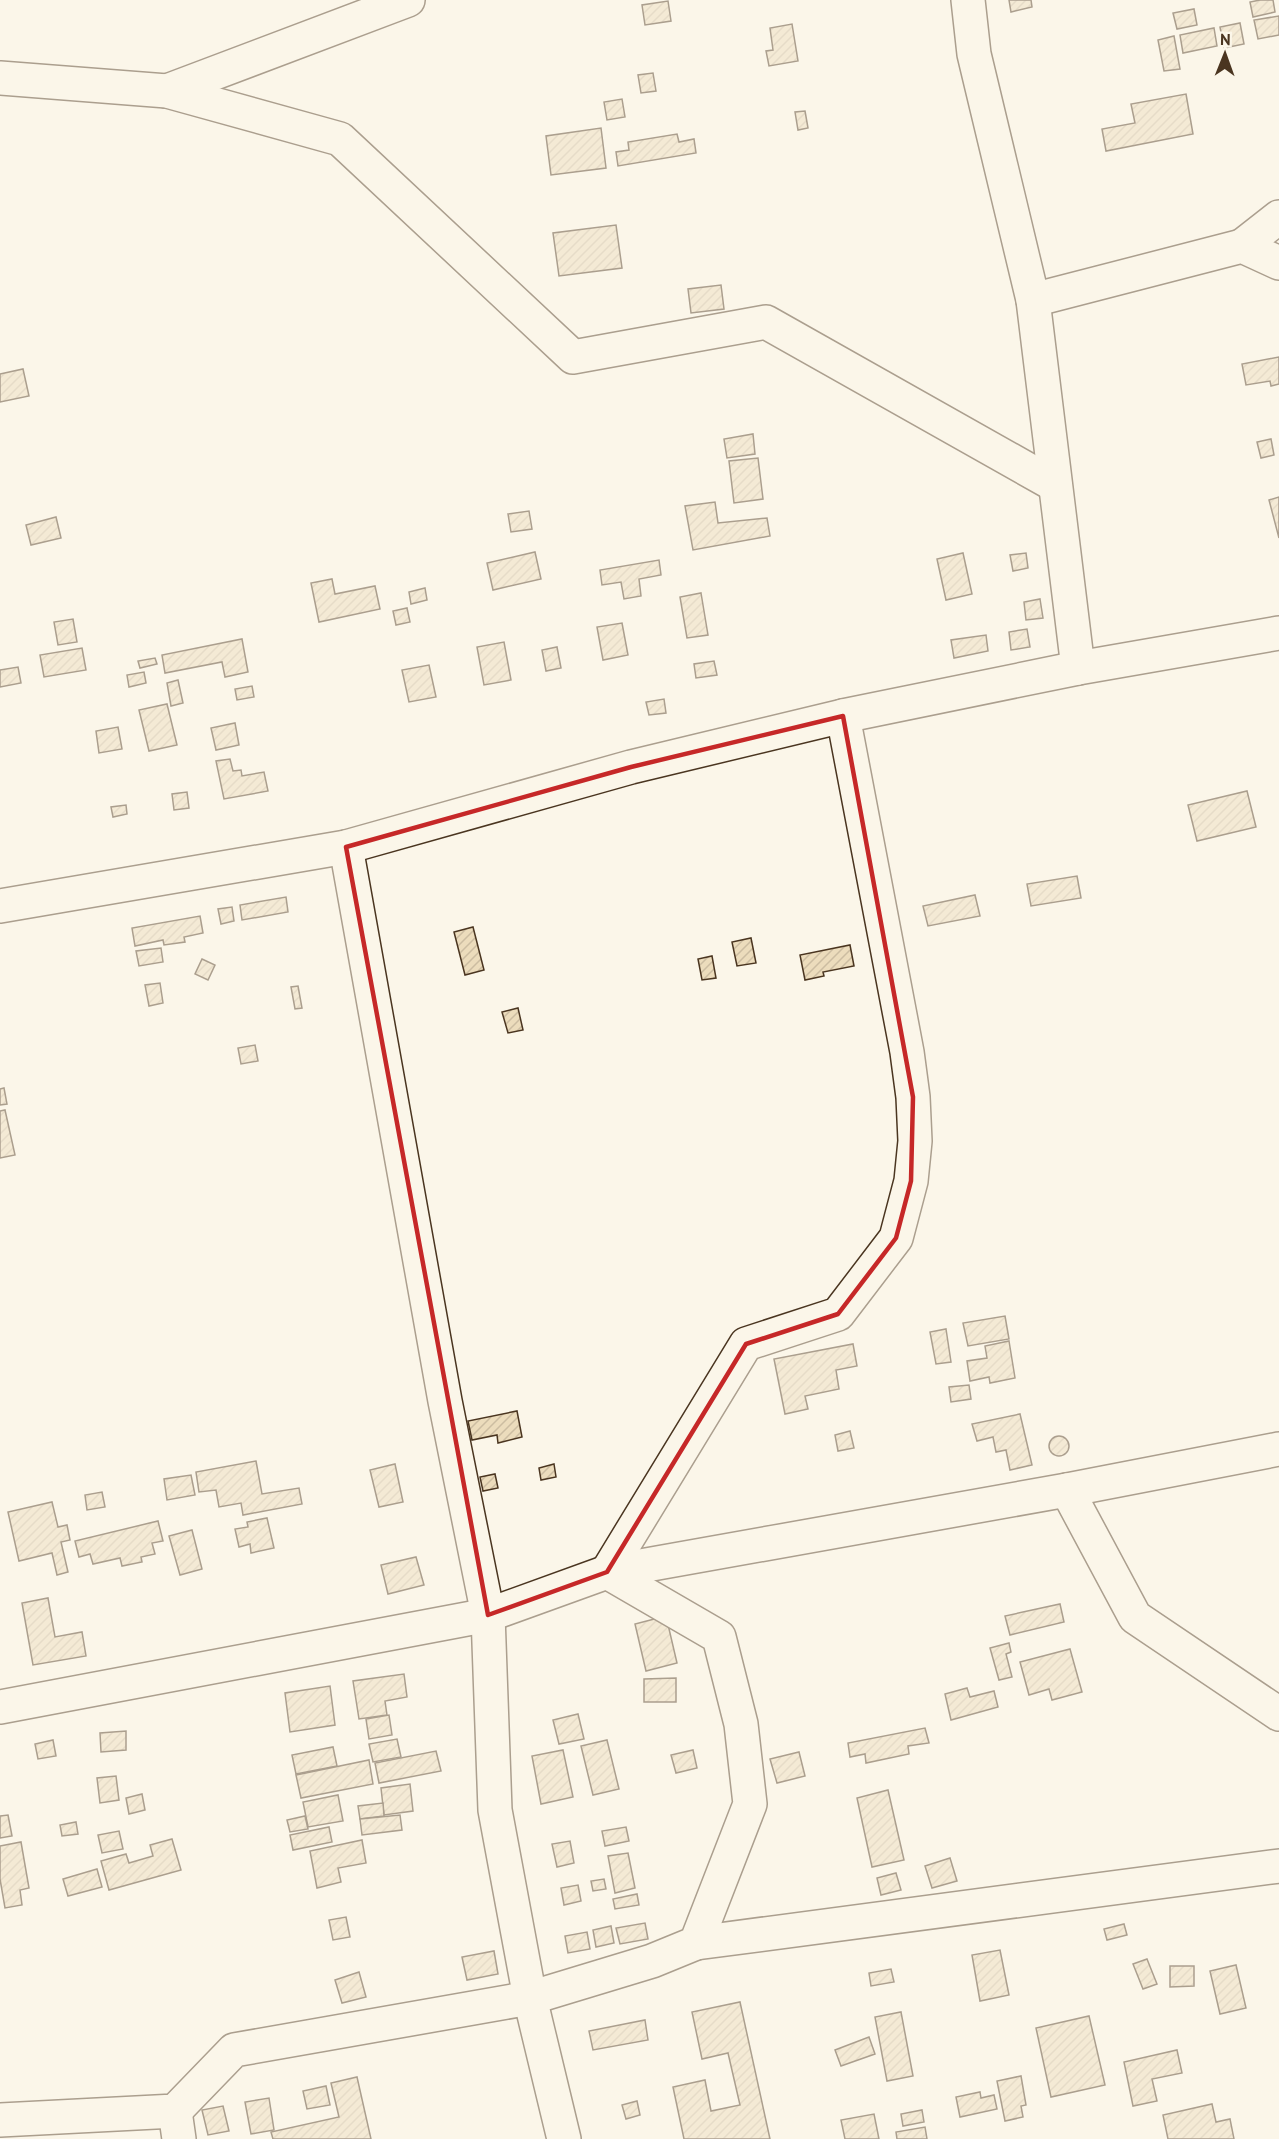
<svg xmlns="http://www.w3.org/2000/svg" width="1279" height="2139" viewBox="0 0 1279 2139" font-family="'PT Sans',sans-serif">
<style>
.building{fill:url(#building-hatch);stroke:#4a3520;stroke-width:1.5}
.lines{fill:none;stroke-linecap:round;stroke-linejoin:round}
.minor-casing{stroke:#4a3520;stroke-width:36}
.minor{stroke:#fbf6e9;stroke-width:33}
.marked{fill:none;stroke:#c62828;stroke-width:4.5;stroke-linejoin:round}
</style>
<defs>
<pattern id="building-hatch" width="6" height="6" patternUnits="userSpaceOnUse" patternTransform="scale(1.5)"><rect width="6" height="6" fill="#ecdcbc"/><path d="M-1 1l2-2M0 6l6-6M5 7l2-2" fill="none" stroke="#ccbda1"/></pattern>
</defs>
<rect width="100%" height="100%" fill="#fbf6e9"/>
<g class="building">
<path d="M1009 0H1031L1032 7 1011 12Z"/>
<path d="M1260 0H1273L1275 12 1253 17 1250 2Z"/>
<path d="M668 1 671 21 645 25 642 5Z"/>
<path d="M1194 9 1197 25 1177 29 1173 13Z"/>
<path d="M1279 16V35L1258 39 1254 20Z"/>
<path d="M1240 23 1244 44 1224 48 1220 27Z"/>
<path d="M792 24 798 61 769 66 766 51 773 50 770 28Z"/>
<path d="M1214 28 1217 46 1183 53 1180 35Z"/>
<path d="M1174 36 1180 69 1164 71 1158 40Z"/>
<path d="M653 73 656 91 641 93 638 75Z"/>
<path d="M1186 94 1193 134 1106 151 1102 129 1135 123 1131 104Z"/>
<path d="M622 99 625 117 607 120 604 102Z"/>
<path d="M805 111 808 128 798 130 795 112Z"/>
<path d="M601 128 606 168 551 175 546 136Z"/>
<path d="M677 134 679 142 694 139 696 153 618 166 616 152 629 150 628 142Z"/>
<path d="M616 225 622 268 559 276 553 233Z"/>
<path d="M721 285 724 309 691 313 688 289Z"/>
<path d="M1279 357V384L1271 386 1270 381 1246 385 1242 364Z"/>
<path d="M23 369 29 396 0 402V374Z"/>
<path d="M753 434 755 454 727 458 724 439Z"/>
<path d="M1271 439 1274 455 1261 458 1257 442Z"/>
<path d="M758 458 763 499 734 503 729 461Z"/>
<path d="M1279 497V538L1269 500Z"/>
<path d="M715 502 718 523 767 518 770 536 693 550 685 506Z"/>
<path d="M529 511 532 529 511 532 508 514Z"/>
<path d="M56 517 61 538 31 545 26 525Z"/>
<path d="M535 552 541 579 493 590 487 563Z"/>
<path d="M963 553 972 594 946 600 937 559Z"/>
<path d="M1026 553 1028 568 1013 571 1010 555Z"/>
<path d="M659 560 661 575 639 579 641 596 624 599 621 582 602 585 600 570Z"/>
<path d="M332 579 335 594 375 586 380 609 319 622 311 583Z"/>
<path d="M425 588 427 600 411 604 409 592Z"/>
<path d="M701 593 708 635 687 638 680 597Z"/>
<path d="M1040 599 1043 618 1026 620 1024 602Z"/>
<path d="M407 608 410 622 396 625 393 611Z"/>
<path d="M73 619 77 642 58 645 54 622Z"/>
<path d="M622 623 628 655 603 660 597 627Z"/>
<path d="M1027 629 1030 647 1011 650 1009 632Z"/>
<path d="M986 635 988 651 954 658 951 640Z"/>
<path d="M242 639 248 672 225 677 222 662 165 673 162 655Z"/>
<path d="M504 642 511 680 484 685 477 647Z"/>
<path d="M557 647 561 668 546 671 542 650Z"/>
<path d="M82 648 86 670 44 677 40 655Z"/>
<path d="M155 658 157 664 140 668 138 661Z"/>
<path d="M714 661 717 675 696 678 694 664Z"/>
<path d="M429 665 436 697 409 702 402 670Z"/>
<path d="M18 667 21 683 0 687V670Z"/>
<path d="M144 672 146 683 129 687 127 675Z"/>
<path d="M178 680 183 703 171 706 167 683Z"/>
<path d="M252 686 254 697 237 700 235 689Z"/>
<path d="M664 699 666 713 649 715 646 702Z"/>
<path d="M167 704 177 745 149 751 139 710Z"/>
<path d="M235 723 239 745 216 750 211 728Z"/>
<path d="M118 727 122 749 99 753 96 731Z"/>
<path d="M230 759 233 771 241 770 242 776 264 772 268 791 224 799 216 761Z"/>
<path d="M1247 791 1256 827 1197 841 1188 805Z"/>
<path d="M187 792 189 808 174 810 172 794Z"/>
<path d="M126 805 127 814 113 817 111 807Z"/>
<path d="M1077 876 1081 898 1031 906 1027 884Z"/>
<path d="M975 895 980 916 928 926 923 906Z"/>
<path d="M286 897 288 912 242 920 240 905Z"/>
<path d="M232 907 234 921 221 924 218 909Z"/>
<path d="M200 916 203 933 184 937 185 942 164 945 163 940 135 946 132 928Z"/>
<path d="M473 927 484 970 465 975 454 932Z"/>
<path d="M751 938 756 963 737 966 732 942Z"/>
<path d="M850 945 854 966 823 972 824 976 805 980 800 955Z"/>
<path d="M161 948 163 962 139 966 136 951Z"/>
<path d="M712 956 716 978 702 980 698 959Z"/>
<path d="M202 959 215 965 208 980 195 974Z"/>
<path d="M160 983 163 1003 149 1006 145 985Z"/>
<path d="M298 986 302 1008 295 1009 291 987Z"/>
<path d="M518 1008 523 1030 508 1033 502 1012Z"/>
<path d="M255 1045 258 1061 241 1064 238 1048Z"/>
<path d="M4 1088 7 1104 0 1105V1089Z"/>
<path d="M5 1110 15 1155 0 1158V1111Z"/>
<path d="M1005 1316 1009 1339 968 1346 963 1323Z"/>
<path d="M946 1329 951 1362 936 1364 930 1332Z"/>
<path d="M1009 1341 1015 1378 990 1383 989 1377 970 1381 967 1361 987 1358 985 1346Z"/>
<path d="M853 1344 857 1366 836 1370 839 1389 805 1396 808 1409 785 1414 774 1359Z"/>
<path d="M969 1385 971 1399 951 1402 949 1387Z"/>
<path d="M517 1411 522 1437 498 1443 497 1435 472 1440 468 1421Z"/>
<path d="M1020 1414 1032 1465 1010 1470 1006 1450 996 1452 993 1437 977 1441 972 1424Z"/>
<path d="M850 1431 854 1448 838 1451 835 1435Z"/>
<circle cx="1059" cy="1446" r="10"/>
<path d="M256 1461 262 1494 299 1488 302 1504 243 1515 241 1503 219 1507 216 1490 199 1492 196 1472Z"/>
<path d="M395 1464 403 1502 379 1507 370 1470Z"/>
<path d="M554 1464 556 1477 541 1480 539 1468Z"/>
<path d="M495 1474 498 1488 483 1491 480 1477Z"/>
<path d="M191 1475 195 1495 167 1500 164 1479Z"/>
<path d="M102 1492 105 1507 87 1510 85 1495Z"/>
<path d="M52 1502 58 1527 67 1525 70 1540 61 1542 68 1572 57 1575 52 1553 19 1561 8 1512Z"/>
<path d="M267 1518 274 1548 251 1553 250 1544 239 1547 235 1529 248 1527 247 1522Z"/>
<path d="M158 1521 163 1541 152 1543 155 1554 141 1557 142 1562 122 1566 120 1558 93 1564 90 1554 79 1557 75 1541Z"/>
<path d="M192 1530 202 1569 180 1575 169 1536Z"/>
<path d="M416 1557 424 1585 388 1594 381 1565Z"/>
<path d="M48 1598 55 1637 82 1632 86 1656 33 1665 22 1603Z"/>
<path d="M1060 1604 1064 1622 1010 1635 1005 1616Z"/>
<path d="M666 1616 677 1663 646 1671 635 1624Z"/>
<path d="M1009 1643 1011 1652 1006 1654 1012 1677 999 1680 990 1648Z"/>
<path d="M1070 1649 1082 1692 1052 1700 1049 1689 1029 1695 1020 1662Z"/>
<path d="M404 1674 407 1697 385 1701 387 1715 359 1719 353 1681Z"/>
<path d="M676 1678V1702H644V1679Z"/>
<path d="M330 1686 335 1725 290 1732 285 1693Z"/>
<path d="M967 1688 970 1697 994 1691 998 1707 951 1720 945 1694Z"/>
<path d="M578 1714 584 1739 559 1744 553 1720Z"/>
<path d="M389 1715 392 1735 369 1739 366 1719Z"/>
<path d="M925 1728 929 1743 908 1746 909 1754 866 1763 865 1754 850 1757 848 1743Z"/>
<path d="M126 1731V1750L101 1752 100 1733Z"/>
<path d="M397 1739 401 1757 373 1762 369 1744Z"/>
<path d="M53 1740 56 1756 38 1759 35 1744Z"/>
<path d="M607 1740 619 1789 593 1795 581 1746Z"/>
<path d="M333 1747 337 1766 296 1774 292 1755Z"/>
<path d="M563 1750 573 1797 541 1804 532 1756Z"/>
<path d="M693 1750 697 1768 676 1773 671 1755Z"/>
<path d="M436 1751 441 1771 379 1783 375 1763Z"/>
<path d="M799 1752 805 1776 777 1783 770 1759Z"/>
<path d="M369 1760 373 1784 301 1798 296 1775Z"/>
<path d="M116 1776 119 1800 100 1803 97 1778Z"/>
<path d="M410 1784 413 1811 384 1815 381 1788Z"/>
<path d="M888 1790 904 1860 872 1867 857 1798Z"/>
<path d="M142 1794 145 1810 129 1814 126 1798Z"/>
<path d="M338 1795 343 1821 308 1827 303 1802Z"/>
<path d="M383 1803 384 1816 360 1819 358 1806Z"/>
<path d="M8 1815 12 1836 0 1838V1816Z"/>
<path d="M400 1815 402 1830 362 1835 360 1819Z"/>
<path d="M305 1816 308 1829 290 1832 287 1820Z"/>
<path d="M76 1822 78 1834 62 1836 60 1825Z"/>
<path d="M329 1827 332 1842 293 1850 290 1835Z"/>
<path d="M626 1827 629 1841 605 1846 602 1831Z"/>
<path d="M119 1831 123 1849 102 1853 98 1835Z"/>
<path d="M172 1839 181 1870 109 1890 101 1861 126 1854 129 1863 153 1856 150 1845Z"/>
<path d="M362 1840 366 1863 338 1868 341 1882 317 1888 310 1851Z"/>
<path d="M570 1841 574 1863 557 1867 552 1844Z"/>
<path d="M21 1842 29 1888 20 1890 22 1905 5 1908 0 1879V1846Z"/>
<path d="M628 1853 635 1888 615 1893 608 1856Z"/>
<path d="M950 1858 957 1881 932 1888 925 1866Z"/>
<path d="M97 1869 102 1887 68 1896 63 1879Z"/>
<path d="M896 1873 901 1890 881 1895 877 1878Z"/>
<path d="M604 1879 606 1889 593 1891 591 1881Z"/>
<path d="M578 1885 581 1901 564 1905 561 1888Z"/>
<path d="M637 1894 639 1905 615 1909 613 1899Z"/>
<path d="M346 1917 350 1937 333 1940 329 1920Z"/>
<path d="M645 1923 648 1939 620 1944 616 1928Z"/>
<path d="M1124 1924 1127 1935 1107 1940 1104 1929Z"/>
<path d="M611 1926 614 1943 596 1947 593 1930Z"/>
<path d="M587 1932 590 1949 568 1953 565 1936Z"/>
<path d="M1000 1950 1009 1995 980 2001 972 1955Z"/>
<path d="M494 1951 498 1974 467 1980 462 1957Z"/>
<path d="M1147 1959 1157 1984 1143 1989 1133 1964Z"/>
<path d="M1236 1965 1246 2008 1220 2014 1210 1971Z"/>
<path d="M1170 1966H1194V1986L1170 1987Z"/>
<path d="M891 1969 894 1982 871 1986 869 1973Z"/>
<path d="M359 1972 366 1997 342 2003 335 1980Z"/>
<path d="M740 2002 770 2139H684L673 2087 705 2080 711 2111 740 2105 728 2053 702 2059 692 2012Z"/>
<path d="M901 2012 913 2076 887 2081 875 2017Z"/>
<path d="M1089 2016 1105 2085 1051 2097 1036 2028Z"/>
<path d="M645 2020 648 2040 593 2050 589 2031Z"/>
<path d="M869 2037 875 2054 841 2066 835 2050Z"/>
<path d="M1177 2050 1182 2073 1152 2079 1157 2101 1133 2106 1124 2062Z"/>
<path d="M1021 2076 1026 2105 1021 2106 1023 2117 1005 2121 997 2081Z"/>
<path d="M357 2077 371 2139H273L271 2132 339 2117 331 2083Z"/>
<path d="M326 2086 330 2105 307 2109 303 2091Z"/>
<path d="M980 2092 981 2098 994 2095 997 2109 960 2117 956 2097Z"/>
<path d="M269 2098 274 2130 251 2134 245 2102Z"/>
<path d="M637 2101 640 2115 626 2119 622 2105Z"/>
<path d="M1212 2104 1216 2122 1230 2119 1234 2139H1168L1163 2115Z"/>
<path d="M223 2106 229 2131 208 2135 202 2110Z"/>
<path d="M922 2110 924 2122 903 2126 901 2114Z"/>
<path d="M874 2114 879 2139H845L841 2120Z"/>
<path d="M925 2127 927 2139H897L896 2132Z"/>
</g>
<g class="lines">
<defs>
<g id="minor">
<path d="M968 0 974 54 1033 300 1078 668"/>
<path d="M0 78 167 91 340 139 573 357 766 322 1055 485"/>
<path d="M167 91 408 0"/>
<path d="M1242 246 1279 217"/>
<path d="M1033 300 1242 246 1279 263"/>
<path d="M346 847 445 1401 488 1615 495 1810 530 1998 564 2139"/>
<path d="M0 906 346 847 631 767 843 716 1078 668 1279 633"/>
<path d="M1067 1490 1135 1617 1279 1714"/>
<path d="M607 1572 746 1344 838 1314 896 1238 911 1181 915 1141 913 1097 907 1052 843 716"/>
<path d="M0 1707 488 1615 607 1572 1067 1490 1279 1449"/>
<path d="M696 1943 1279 1866"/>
<path d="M175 2111 179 2139"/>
<path d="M0 2120 175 2111 234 2050 530 1998 652 1961 696 1943 750 1804 741 1724 719 1637 607 1572"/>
</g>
</defs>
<use href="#minor" class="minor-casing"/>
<use href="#minor" class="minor"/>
</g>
<path d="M0 0H1279V2139H0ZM843 716 913 1097 911 1181 896 1238 838 1314 746 1344 607 1572 488 1615 346 847 631 767Z" fill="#fbf6e9" fill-opacity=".55" fill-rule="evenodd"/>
<path class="marked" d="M843 716 913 1097 911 1181 896 1238 838 1314 746 1344 607 1572 488 1615 346 847 631 767Z"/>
<g transform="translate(1225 54) rotate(1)" stroke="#fbf6e9" stroke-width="4.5" paint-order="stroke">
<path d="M0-4.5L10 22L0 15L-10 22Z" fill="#4a3520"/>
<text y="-9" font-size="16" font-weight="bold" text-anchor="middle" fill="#4a3520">N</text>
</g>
</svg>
